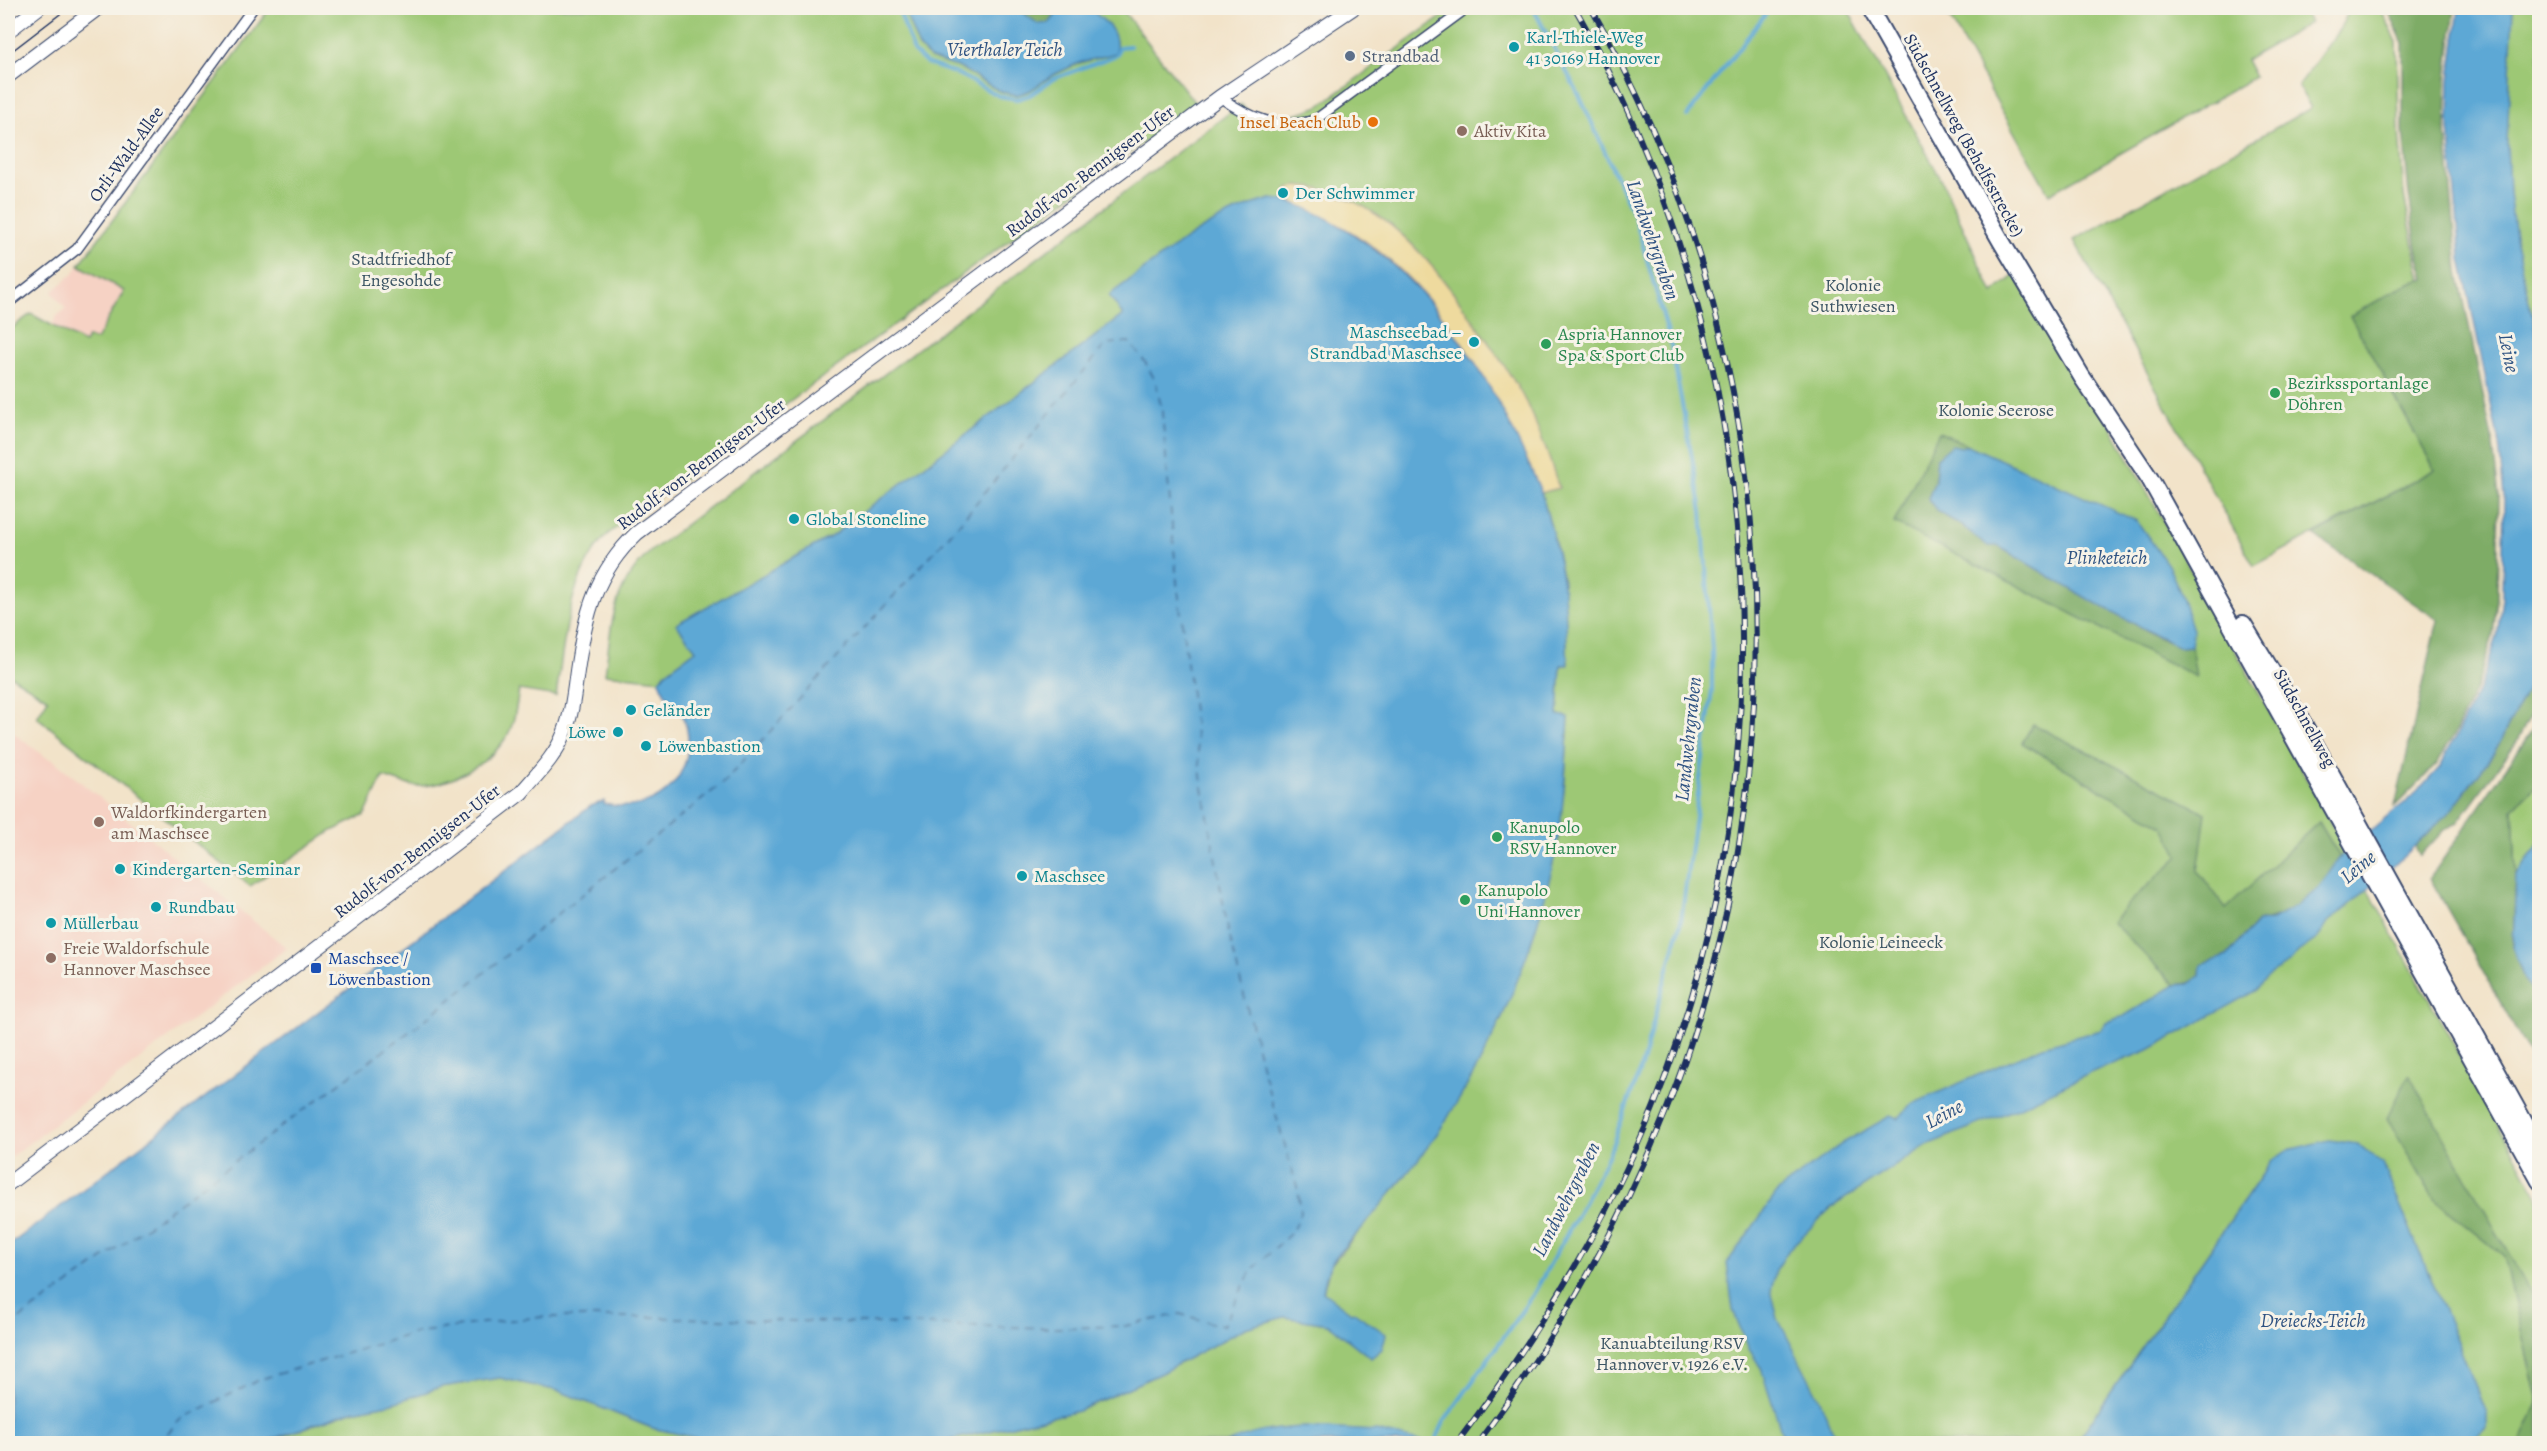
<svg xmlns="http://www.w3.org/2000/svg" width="2547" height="1451" viewBox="0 0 2547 1451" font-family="Alegreya,serif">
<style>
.built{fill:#f6d2c4}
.green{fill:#9dc874;stroke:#5c7c69;stroke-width:1.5}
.forest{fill:#7eac66;stroke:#4c6e62;stroke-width:1.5}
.sand{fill:#eeda9e;stroke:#84847e;stroke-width:1.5}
.water{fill:#5da8d5;stroke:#3c6c9a;stroke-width:1.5}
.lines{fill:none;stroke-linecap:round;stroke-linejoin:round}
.stream{stroke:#5da8d5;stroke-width:4}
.ferry{stroke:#2f5382;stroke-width:1.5;stroke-dasharray:8 6;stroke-linecap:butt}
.street-casing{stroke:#3b4a6e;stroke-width:12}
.secondary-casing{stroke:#3b4a6e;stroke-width:16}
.highway-casing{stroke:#3b4a6e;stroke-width:20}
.street{stroke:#fff;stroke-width:9}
.secondary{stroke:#fff;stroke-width:14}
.highway{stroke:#fff;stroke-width:16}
.tram{stroke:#1b2f5e;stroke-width:1.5}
.rail-casing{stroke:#1b2f5e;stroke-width:6}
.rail{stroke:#f7f3e8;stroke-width:4;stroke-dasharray:11;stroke-linecap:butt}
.culture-dot{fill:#0f9aa8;stroke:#f7f3e8;stroke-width:2}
.service-dot{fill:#5c6f8a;stroke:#f7f3e8;stroke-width:2}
.food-dot{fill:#e8710a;stroke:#f7f3e8;stroke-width:2}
.education-dot{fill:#8d6e63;stroke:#f7f3e8;stroke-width:2}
.leisure-dot{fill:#2e9e5b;stroke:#f7f3e8;stroke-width:2}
.transit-dot{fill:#1a4fb4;stroke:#f7f3e8;stroke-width:2}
.labels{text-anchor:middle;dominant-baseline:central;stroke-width:6;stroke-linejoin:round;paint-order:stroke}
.culture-label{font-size:18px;fill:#0d838f;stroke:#f7f3e8;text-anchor:start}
.service-label{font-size:18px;fill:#4e5e75;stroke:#f7f3e8;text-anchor:start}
.food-label{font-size:18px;fill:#c56008;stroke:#f7f3e8;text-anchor:end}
.education-label{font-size:18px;fill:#785e54;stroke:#f7f3e8;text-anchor:start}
.street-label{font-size:18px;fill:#1b2f5e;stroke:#f7f3e8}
.park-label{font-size:18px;fill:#3c5564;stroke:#f7f3e8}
.leisure-label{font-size:18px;fill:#27864d;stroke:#f7f3e8;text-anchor:start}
.transit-label{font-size:18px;fill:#164399;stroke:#f7f3e8;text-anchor:start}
.water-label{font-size:20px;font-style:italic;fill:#2f5382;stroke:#f7f3e8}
</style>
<rect width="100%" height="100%" fill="#f7f3e8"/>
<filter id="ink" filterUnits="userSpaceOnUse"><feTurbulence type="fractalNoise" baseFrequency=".0167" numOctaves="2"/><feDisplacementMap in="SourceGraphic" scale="12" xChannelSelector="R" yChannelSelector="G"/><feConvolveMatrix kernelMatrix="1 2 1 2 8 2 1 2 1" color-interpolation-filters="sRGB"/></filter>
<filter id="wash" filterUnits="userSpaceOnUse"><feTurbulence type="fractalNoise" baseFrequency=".008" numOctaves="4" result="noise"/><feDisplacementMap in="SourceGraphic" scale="24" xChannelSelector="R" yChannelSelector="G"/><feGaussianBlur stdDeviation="1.35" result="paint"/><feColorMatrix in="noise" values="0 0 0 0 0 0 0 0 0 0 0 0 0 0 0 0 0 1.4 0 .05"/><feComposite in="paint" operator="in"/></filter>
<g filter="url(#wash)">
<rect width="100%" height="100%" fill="#f2e3c9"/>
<g class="built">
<path d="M79 265 124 291 96 341 85 343 52 325 57 316 66 309 52 292 74 273Z"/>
<path d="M8 729 47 758 53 760 287 948 8 1159Z"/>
</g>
<g class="green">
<path d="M270 8H1121L1196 104 608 534C567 576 565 641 556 696L519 690C516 706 515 725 505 739 488 765 445 788 414 786 404 785 392 779 383 777L365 815 332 831 250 886 37 717 48 699 8 674V331L31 314 84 343 88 337 96 340 124 291 79 265Z"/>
<path d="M1454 8H1847L1941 179 1993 293 2023 268 2539 1198V1443H2468L2486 1427 2271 1162 2076 1443H935L1078 1411 1161 1373 1245 1328 1284 1317 1328 1324 1339 1331 1338 1333 1353 1312 1352 1314 1323 1293 1330 1266 1405 1176 1467 1085 1501 1019 1521 970 1558 839 1565 780 1569 717 1558 715 1561 665H1568L1563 581 1554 537 1541 493 1271 199C1207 216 1162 257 1110 295L1123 315 832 536 677 624 696 650 665 673 660 680 605 674C612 623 611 588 651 551L1241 104C1260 127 1297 115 1319 106Z"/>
<path d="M1944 8H2302L2310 23 2246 60 2255 77 2049 194Z"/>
<path d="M2350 8H2380L2397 42 2399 131 2404 196 2421 280 2409 283 2351 317 2435 470 2254 566 2074 240 2311 108 2298 86 2341 27Z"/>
<path d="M2513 8H2539V351C2529 298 2513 245 2509 192 2503 131 2508 69 2513 8Z"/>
<path d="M2539 783V844L2516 875 2513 808Z"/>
<path d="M500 1378 559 1391 652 1428 726 1443 261 1444 352 1411 393 1403 441 1387Z"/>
</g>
<g class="forest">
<path d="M1017 8H1054L1055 16 1049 23 1038 24Z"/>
<path d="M2387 8H2455L2447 79 2446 132 2458 272 2492 438 2499 496 2497 598 2493 636 2476 689 2457 729 2437 764 2395 806 2438 620 2314 535 2435 470 2350 316 2409 283 2425 279 2417 250 2409 195 2403 131V43Z"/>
<path d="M1939 432 1968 445 1937 458 1935 481 1928 499 1938 512C1999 546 2059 583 2121 616 2142 628 2167 647 2191 646L2196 677 1894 523Z"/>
<path d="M2539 651V699L2516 743 2457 823 2443 831 2420 856 2415 846C2476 788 2513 731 2539 651Z"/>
<path d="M2539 720V783L2513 808 2516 875 2513 948 2525 982 2539 999V1071L2430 878Z"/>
<path d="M2033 724 2206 813 2198 871 2226 908 2319 822 2340 857C2334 867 2327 880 2319 889 2303 905 2280 919 2257 922L2227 956 2201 965 2200 976C2192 984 2185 984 2175 985L2112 922 2127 905 2179 856 2164 827 2022 743Z"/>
<path d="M2409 1075 2539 1308V1443H2520L2538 1403 2504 1256 2434 1199 2387 1118Z"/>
</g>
<path class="sand" d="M1297 186C1381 191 1435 266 1480 330 1494 351 1510 372 1522 395 1538 424 1549 456 1559 488L1541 493C1500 398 1443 290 1353 233 1332 220 1309 210 1287 200V188Z"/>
<g class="water">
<path d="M903 8H1017L1038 24 1049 23 1055 16 1054 8H1089C1106 23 1119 29 1116 53L1079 63 1053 75 1029 91 1017 95 1001 92 962 69 930 58 919 47Z"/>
<path d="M2459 8H2513L2507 143 2509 193 2516 243 2540 351V651L2526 692 2494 753 2449 813 2378 881 2328 922 2318 938 2298 952 2289 963 2271 973 2255 991 2151 1049 2093 1072 2016 1109 1927 1145 1832 1207 1790 1248 1776 1270 1771 1290 1778 1319 1819 1398 1838 1443H1785L1761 1368 1749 1349 1733 1310 1727 1263 1779 1190 1843 1143 1890 1116 1898 1119 1910 1105 2043 1046 2101 1030 2106 1022 2124 1016 2175 985 2188 984 2200 976 2201 965 2227 956 2257 922 2272 920 2295 907 2319 888 2340 857 2417 792 2440 767 2479 690 2497 637 2502 598 2504 498 2499 443 2461 259 2449 128 2450 80Z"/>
<path d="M1271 199C1292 200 1311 210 1330 220 1415 267 1475 352 1516 437 1525 456 1535 476 1542 495 1550 523 1558 551 1562 579 1567 607 1566 637 1568 665H1561L1558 715 1569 717C1566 757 1565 799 1558 839 1539 941 1498 1042 1441 1128 1418 1163 1389 1195 1362 1228 1352 1239 1337 1252 1330 1266 1326 1273 1325 1284 1323 1292L1351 1313 1354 1312 1386 1334 1382 1349 1371 1358 1328 1324 1284 1317 1245 1328 1161 1373 1078 1411 936 1443H719L652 1428 559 1391 500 1378 441 1387 393 1403 352 1411 261 1443H8V1246L591 806 604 801V804C613 806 622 807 632 806 673 802 699 758 684 720 679 706 661 695 660 680L665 673 696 650 676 624 832 536 1123 315 1109 295C1161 258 1208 215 1271 199Z"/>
<path d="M1952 445 1961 447 1968 445 2137 521 2168 565 2181 594 2193 630 2191 646 2179 647 2088 599 1998 546H1988L1961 525 1938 512 1928 499 1935 481 1937 458Z"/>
<path d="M2539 844V999L2525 982 2513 948 2516 875Z"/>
<path d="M2329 1140 2358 1144 2383 1164 2486 1411V1427L2468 1444 2076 1443 2271 1162 2288 1150Z"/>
<path d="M1306 1427 1376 1431 1428 1443H1227C1254 1431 1277 1428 1306 1427Z"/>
</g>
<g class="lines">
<g class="stream">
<path d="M898 8 914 52 926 63 960 75 999 96 1017 99 1030 95 1053 79 1117 55 1119 47 1130 46"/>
<path d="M1687 116 1770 8"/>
<path d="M1434 1444 1444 1422 1533 1295 1585 1201 1609 1154 1641 1067 1681 921 1712 690V650L1702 511 1670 340 1635 218 1581 99 1533 8"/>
</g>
<path class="ferry" d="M8 1327 87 1271 421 1023 724 782 954 530 1106 344 1129 342 1145 362 1156 382 1162 412 1177 582 1201 776 1228 930 1262 1068 1298 1190 1301 1213 1291 1233 1251 1271 1223 1326 1180 1314 1125 1326 1051 1328 645 1317H543L483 1323 415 1333 261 1379 181 1419 157 1444"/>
</g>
</g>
<g filter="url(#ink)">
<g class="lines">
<defs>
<g id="street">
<path d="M1220 97C1249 118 1280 131 1315 120L1467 8"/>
<path d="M8 303 77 249 253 8"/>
</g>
<g id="secondary">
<path d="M8 31 38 8"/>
<path d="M8 76 98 8"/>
<path d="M8 1184 521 793C537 774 555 757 564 734 572 714 574 693 577 671 585 615 595 573 637 533L1220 97 1353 8"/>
</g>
<g id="highway">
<path d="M1869 8 2001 241 2082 377 2150 479 2540 1181"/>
<path d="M2243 624 2305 727 2540 1151"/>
</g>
</defs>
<use href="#street" class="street-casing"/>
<use href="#secondary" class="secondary-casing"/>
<use href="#highway" class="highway-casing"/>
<use href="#street" class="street"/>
<use href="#secondary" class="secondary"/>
<use href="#highway" class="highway"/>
<path class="tram" d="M8 54 68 8"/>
<defs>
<g id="rail">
<path d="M1456 1444C1535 1339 1605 1228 1654 1106 1796 750 1764 339 1575 8"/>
<path d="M1477 1444C1553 1342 1619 1230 1666 1111 1806 758 1783 337 1591 8"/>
</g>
</defs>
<use href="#rail" class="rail-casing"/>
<use href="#rail" class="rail"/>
</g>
</g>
<g class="culture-dot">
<circle cx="1514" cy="47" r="6"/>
<circle cx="1283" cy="193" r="6"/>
<circle cx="1474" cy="342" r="6"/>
<circle cx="794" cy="519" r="6"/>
<circle cx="631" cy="710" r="6"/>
<circle cx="618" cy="732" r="6"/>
<circle cx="646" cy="746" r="6"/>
<circle cx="120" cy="869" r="6"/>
<circle cx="1022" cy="876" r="6"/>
<circle cx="156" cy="907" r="6"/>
<circle cx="51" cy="923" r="6"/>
</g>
<circle class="service-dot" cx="1350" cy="56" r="6"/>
<circle class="food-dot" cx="1373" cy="122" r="6"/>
<g class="education-dot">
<circle cx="1462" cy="131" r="6"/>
<circle cx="99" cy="822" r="6"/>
<circle cx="51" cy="958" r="6"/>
</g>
<g class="leisure-dot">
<circle cx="1546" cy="344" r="6"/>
<circle cx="2275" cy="393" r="6"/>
<circle cx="1497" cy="837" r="6"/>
<circle cx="1465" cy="900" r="6"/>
</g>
<rect class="transit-dot" x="310" y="962" width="12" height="12" rx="3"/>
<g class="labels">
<g class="culture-label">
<text x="1526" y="37">Karl-Thiele-Weg<tspan x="1526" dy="21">41 30169 Hannover</tspan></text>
<text x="1295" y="193">Der Schwimmer</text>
<text x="1462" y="332" text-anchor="end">Maschseebad –<tspan x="1462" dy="21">Strandbad Maschsee</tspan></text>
<text x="806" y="519">Global Stoneline</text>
<text x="643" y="710">Geländer</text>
<text x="606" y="732" text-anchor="end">Löwe</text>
<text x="658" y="746">Löwenbastion</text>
<text x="132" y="869">Kindergarten-Seminar</text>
<text x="1034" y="876">Maschsee</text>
<text x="168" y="907">Rundbau</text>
<text x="63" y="923">Müllerbau</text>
</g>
<g class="service-label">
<text x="1362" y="56">Strandbad</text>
</g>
<g class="food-label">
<text x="1361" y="122">Insel Beach Club</text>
</g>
<g class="education-label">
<text x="1474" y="131">Aktiv Kita</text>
<text x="111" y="812">Waldorfkindergarten<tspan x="111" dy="21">am Maschsee</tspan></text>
<text x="63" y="948">Freie Waldorfschule<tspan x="63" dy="21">Hannover Maschsee</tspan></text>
</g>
<g class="street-label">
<text transform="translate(1964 135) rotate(61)">Südschnellweg (Behelfsstrecke)</text>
<text transform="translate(126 154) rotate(-54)">Orli-Wald-Allee</text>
<text transform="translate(1090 171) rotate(-37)">Rudolf-von-Bennigsen-Ufer</text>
<text transform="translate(701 464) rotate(-37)">Rudolf-von-Bennigsen-Ufer</text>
<text transform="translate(2305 718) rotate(61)">Südschnellweg</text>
<text transform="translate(417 851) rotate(-38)">Rudolf-von-Bennigsen-Ufer</text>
</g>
<g class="park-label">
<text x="401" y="259">Stadtfriedhof<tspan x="401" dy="21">Engesohde</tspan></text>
<text x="1853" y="285">Kolonie<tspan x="1853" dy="21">Suthwiesen</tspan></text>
<text x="1996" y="410">Kolonie Seerose</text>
<text x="1881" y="942">Kolonie Leineeck</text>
<text x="1672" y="1343">Kanuabteilung RSV<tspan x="1672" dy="21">Hannover v. 1926 e.V.</tspan></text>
</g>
<g class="leisure-label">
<text x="1558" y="334">Aspria Hannover<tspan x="1558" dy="21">Spa &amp; Sport Club</tspan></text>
<text x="2287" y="383">Bezirkssportanlage<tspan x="2287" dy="21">Döhren</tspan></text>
<text x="1509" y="827">Kanupolo<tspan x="1509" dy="21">RSV Hannover</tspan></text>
<text x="1477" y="890">Kanupolo<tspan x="1477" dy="21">Uni Hannover</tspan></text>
</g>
<g class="transit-label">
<text x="328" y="958">Maschsee /<tspan x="328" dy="21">Löwenbastion</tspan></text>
</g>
<g class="water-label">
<text x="1005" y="49">Vierthaler Teich</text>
<text transform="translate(1653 240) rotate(71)">Landwehrgraben</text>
<text transform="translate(2509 353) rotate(79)">Leine</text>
<text x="2107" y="557">Plinketeich</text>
<text transform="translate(1688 739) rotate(-84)">Landwehrgraben</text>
<text transform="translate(2358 867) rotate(-40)">Leine</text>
<text transform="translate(1944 1114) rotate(-28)">Leine</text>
<text transform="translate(1566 1199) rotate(-63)">Landwehrgraben</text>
<text x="2313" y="1320">Dreiecks-Teich</text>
</g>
</g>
<rect width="2547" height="1451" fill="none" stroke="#f7f3e8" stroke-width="30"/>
</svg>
